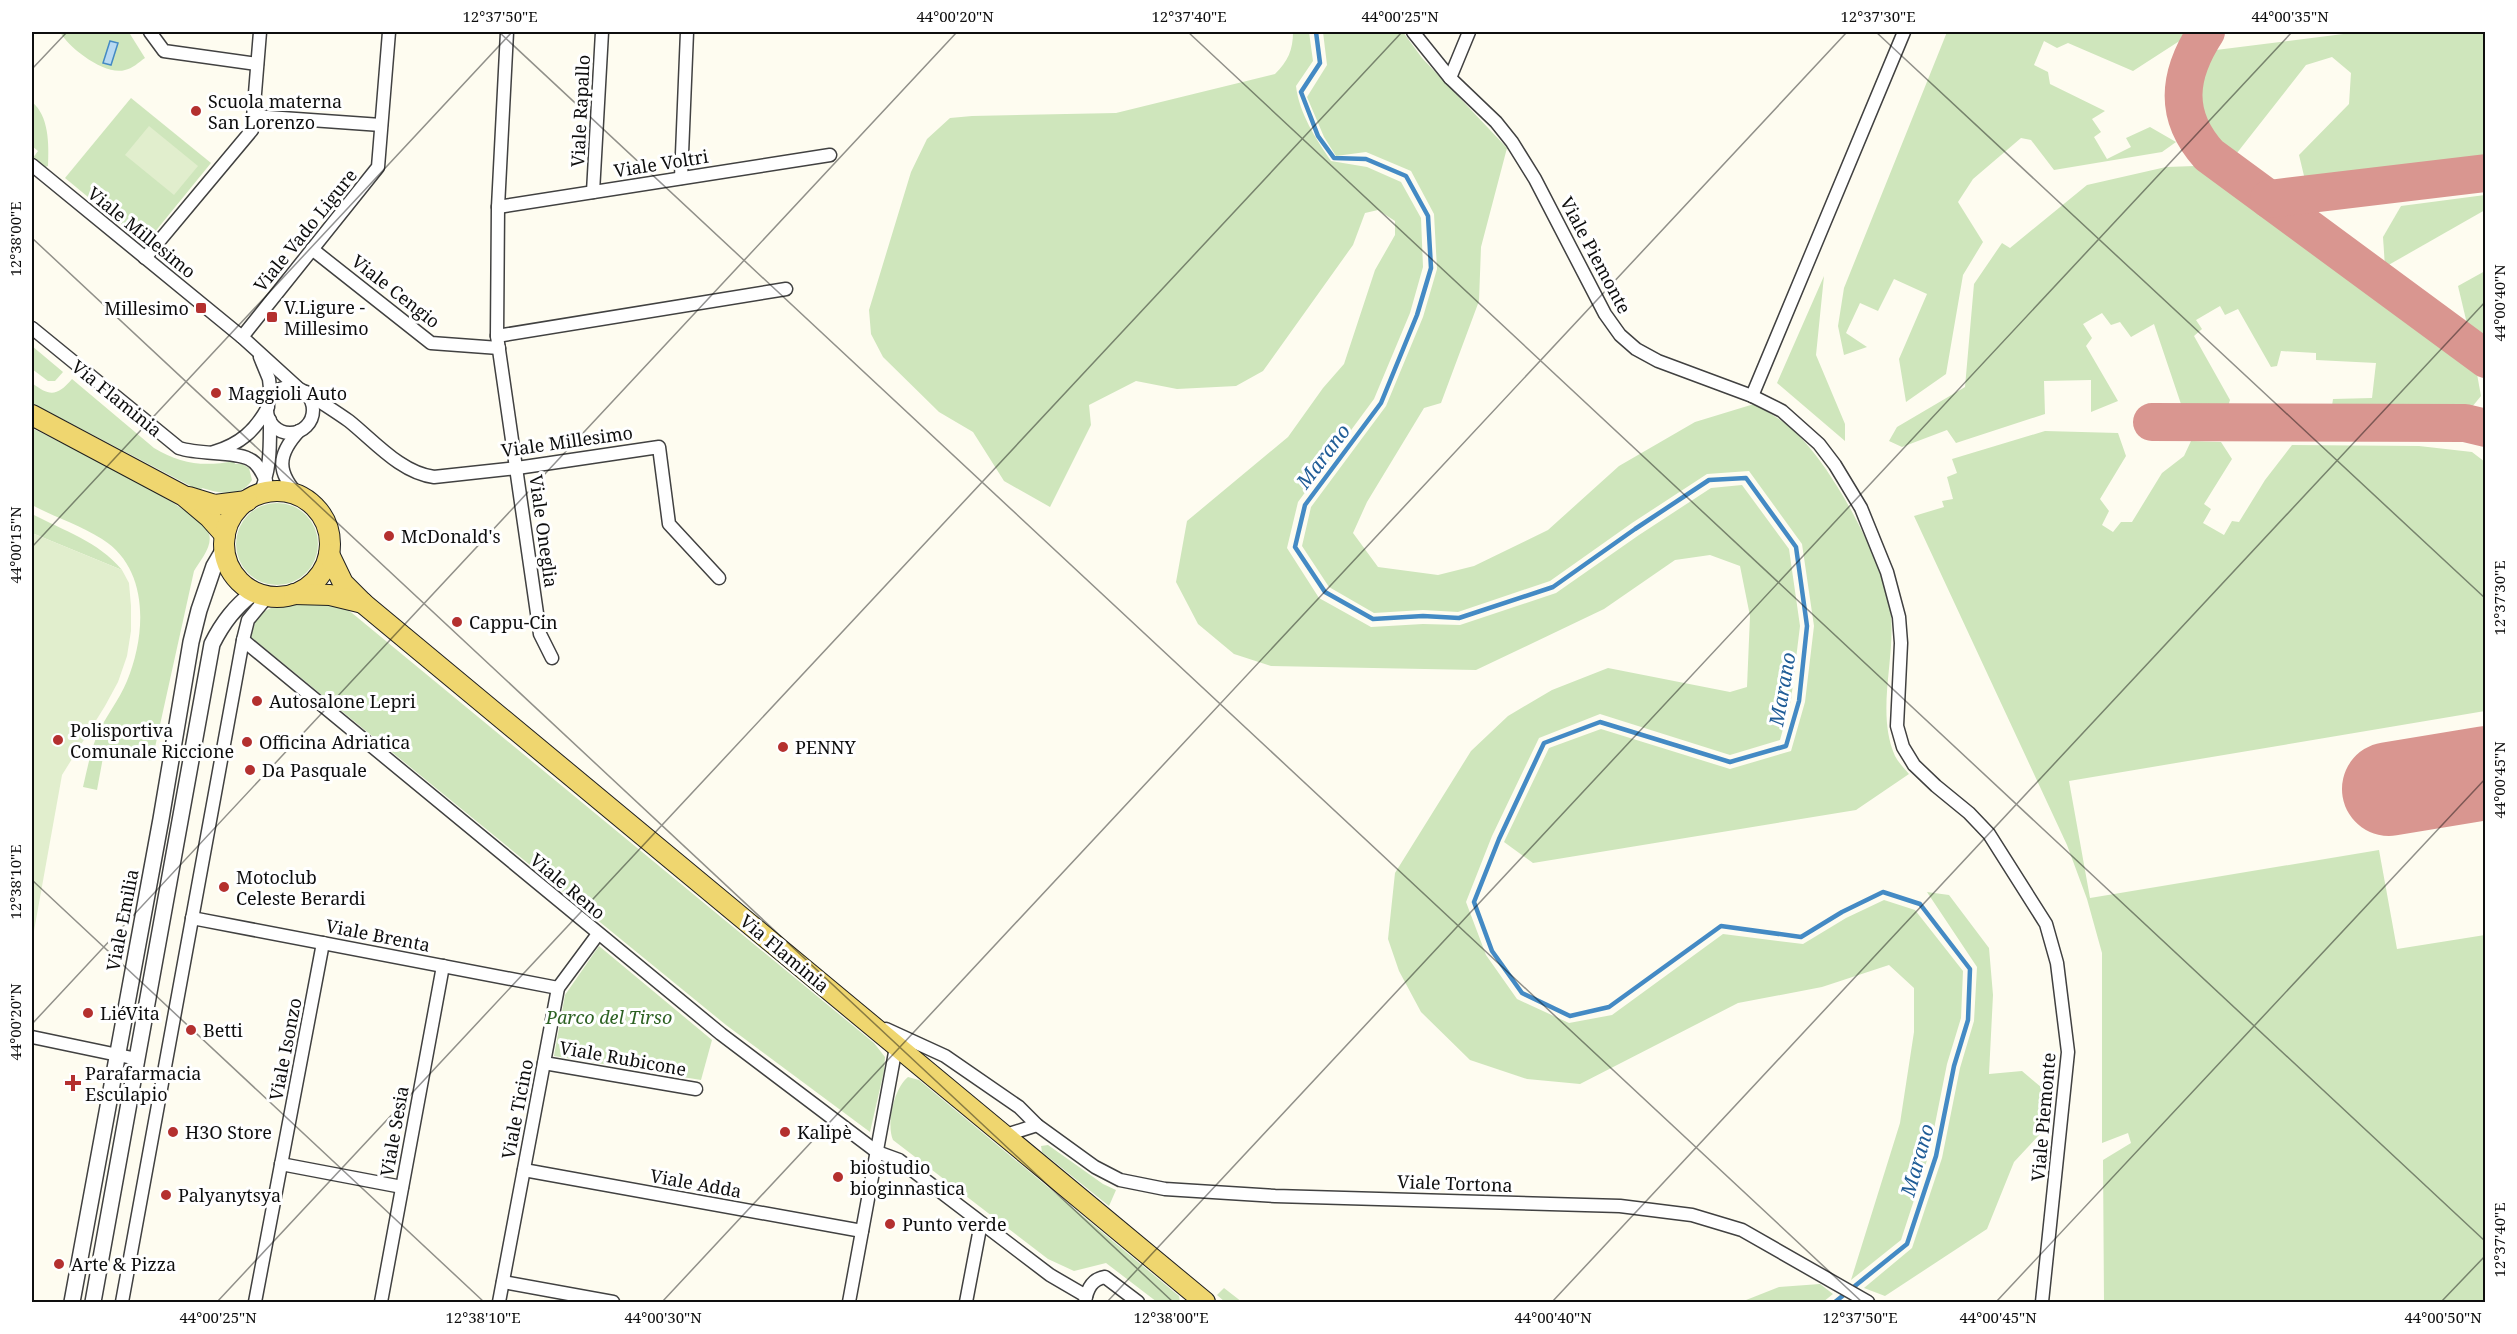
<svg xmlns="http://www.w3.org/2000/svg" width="2517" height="1334" viewBox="0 0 2517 1334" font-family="'Noto Serif',serif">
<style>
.green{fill:#cfe6bc}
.pitch{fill:#e1eecd}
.water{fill:#b8d9f2;stroke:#448ac4;stroke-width:1.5}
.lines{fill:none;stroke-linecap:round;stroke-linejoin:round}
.stream{stroke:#448ac4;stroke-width:4.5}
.taxiway{stroke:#d99690;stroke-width:38}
.runway{stroke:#d99690;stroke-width:94}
.minor-casing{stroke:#414141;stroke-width:15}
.tertiary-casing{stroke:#414141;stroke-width:18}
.primary-casing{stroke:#1f1f1f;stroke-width:22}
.minor{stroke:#fff;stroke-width:12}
.tertiary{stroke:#fff;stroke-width:15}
.primary{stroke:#efd66f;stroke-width:20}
.ticks{fill:none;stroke:#0e0e0e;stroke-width:1.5;stroke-opacity:0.45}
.poi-dot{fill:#b4302f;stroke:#fff;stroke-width:2}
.labels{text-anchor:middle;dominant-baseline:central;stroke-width:6;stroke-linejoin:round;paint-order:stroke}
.poi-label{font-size:18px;fill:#0e0e0e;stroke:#fff;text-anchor:start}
.street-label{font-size:18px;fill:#0e0e0e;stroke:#fff}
.park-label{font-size:18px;font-style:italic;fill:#2c6122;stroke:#fff}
.water-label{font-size:20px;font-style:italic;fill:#205d97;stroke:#fff}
.neatline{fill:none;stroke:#0e0e0e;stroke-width:2}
.ticks-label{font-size:15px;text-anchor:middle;fill:#0e0e0e}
</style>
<rect width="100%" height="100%" fill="#fefcf0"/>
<g class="green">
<path d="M60 32 130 34 145 58C139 62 132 69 125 70 105 76 69 48 60 32Z"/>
<path d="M1293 32H1309L1313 61 1296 86C1299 113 1316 139 1331 161L1367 167 1401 182 1421 218 1423 267 1410 313 1374 399 1298 502 1287 548 1319 598 1371 627 1423 624 1460 625 1556 593 1639 535 1711 488 1742 485 1789 549 1800 626 1791 700 1780 740 1730 755 1600 714 1539 738 1492 836 1466 902 1486 955 1517 999 1569 1023 1612 1015 1723 934 1803 944 1846 918 1884 900 1915 910 1963 971 1961 1018 1947 1064 1929 1154 1901 1240 1851 1280 1900 1123 1914 1032V988L1889 965 1822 987 1738 1003 1580 1084 1527 1079 1470 1060 1421 1012 1399 971 1388 939 1395 873 1471 751 1508 716 1552 690 1608 668 1730 692 1747 687 1750 616 1740 566 1710 555 1675 560 1604 609 1476 670 1271 666 1234 654 1198 624 1176 582 1187 521 1288 437 1323 388 1344 364 1375 270 1395 235V221L1378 210 1365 213 1353 245 1263 371 1236 386 1177 389 1136 381 1089 405 1091 425 1050 507 1004 481 973 432 939 412 883 357 871 334 869 310 911 172 927 139 950 118 972 116 1116 113 1275 74C1288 61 1293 50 1293 32Z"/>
<path d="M1323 32H1403L1422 58 1507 148 1481 247 1479 301 1441 403 1424 408 1367 502 1353 533 1378 567 1438 575 1474 566 1548 530 1619 466 1695 422 1754 404C1769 413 1783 420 1795 432 1833 467 1886 565 1891 616 1895 661 1876 713 1895 756 1898 762 1904 768 1909 774L1856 810 1533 863 1504 842 1549 748 1601 729 1730 769 1791 751 1805 702 1814 626 1802 544 1749 471 1707 474 1632 523 1550 581 1458 612 1423 610 1374 613 1329 587 1302 546 1311 507 1386 406 1423 317 1437 269 1434 214 1411 171 1366 152 1336 156 1324 137 1307 97 1327 65Z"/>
<path d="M1947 32H2184L2181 40 2133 71 2068 43 2057 48 2044 41 2034 65 2048 72 2050 84 2105 111 2092 119 2101 132 2094 137 2107 159 2131 147 2126 138 2150 127 2176 142 2162 152 2054 170 2031 140 2021 138 1973 179 1958 202 1983 242 1963 275 1946 374 1906 402 1899 359 1927 294 1894 279 1878 311 1860 303 1846 333 1867 347 1844 355 1838 326 1844 288Z"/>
<path d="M2359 32H2485V157L2305 180 2299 155 2349 104 2351 73 2332 57 2306 65 2233 158 2209 139 2197 107 2208 51Z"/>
<path d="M131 98 211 163 145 244 65 178Z"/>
<path d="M32 102C49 116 49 144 48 166L43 168 32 159 38 151 32 146Z"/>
<path d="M2195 166 2477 374 2481 396 2467 413H2331L2333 399 2372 398 2376 363 2316 360V353L2281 351 2277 366 2271 367 2238 309 2225 315 2220 306 2196 320 2202 329 2194 336 2230 400 2226 413H2184L2154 324 2131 337 2120 322 2111 325 2102 313 2083 324 2092 338 2086 346 2118 401 2091 412V380L2044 381 2045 414 1956 443 1947 430 1902 447 1889 441 1897 427 1965 387 1974 284 2002 243 2010 248 2087 185 2166 167Z"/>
<path d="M2485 195V210L2385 267 2383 237 2401 206Z"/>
<path d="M2485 271V338L2468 328 2458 286Z"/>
<path d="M1824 276 1816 355 1845 424V441L1777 383Z"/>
<path d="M32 346 63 372 55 381H48L32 369Z"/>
<path d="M72 379 154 448C180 464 204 467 234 461L235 464H242L249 468 252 480C240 499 219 493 202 488L200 491 32 403V383C49 396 57 397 72 379Z"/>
<path d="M32 428C62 444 201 508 209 534 213 546 200 561 194 571L152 761 104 752 97 790 83 787C87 770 90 754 96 738 104 718 119 701 127 681 146 635 150 569 102 539 80 525 54 517 32 505Z"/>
<path d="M2045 431 2118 433 2126 456 2100 499 2109 511 2102 525 2113 532 2121 522H2132L2162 473 2184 456 2191 441 2221 442 2232 459 2204 504 2211 509 2203 523 2224 535 2232 521 2239 522 2265 480 2292 445 2419 446 2472 452 2485 462V711L2069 781 2090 898 2379 850 2397 949 2485 935V1302H2104L2103 1160 2131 1143 2128 1133 2102 1143V953L2087 899 2067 845 1914 516 1944 507 1942 501 1953 499 1947 477 1957 473 1952 459Z"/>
<circle cx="277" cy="544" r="41"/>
<path d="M32 514C64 531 98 541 122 570L32 533Z"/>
<path d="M320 601 338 604 352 613 874 1043 885 1057 884 1071 870 1132 726 1025 251 637 257 615 271 608Z"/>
<path d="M1927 892 1949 895 1989 948 1993 995 1989 1074 2022 1071 2054 1098 2052 1121 2014 1162 1987 1229 1885 1296 1864 1288 1912 1248 1942 1158 1960 1068 1974 1021 1977 967Z"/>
<path d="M599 946 712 1040 701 1080 554 1056 565 995Z"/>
<path d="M908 1077 919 1080 1179 1296 1180 1302H1157L1106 1263 1074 1271 1048 1259 893 1140C886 1124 894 1088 908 1077Z"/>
<path d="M1048 1145 1103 1184 1116 1190 1109 1206 1042 1152 1041 1146Z"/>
<path d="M1820 1284 1833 1294 1823 1302H1741L1779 1287Z"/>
<path d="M1224 1288 1242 1302H1225L1217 1295Z"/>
</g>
<g class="pitch">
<path d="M149 126 198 166 174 195 125 155Z"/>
<path d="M32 533 122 570 129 583 131 606V631L127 656 118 682 105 706 62 775 32 942Z"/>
</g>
<path class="water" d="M110 41 118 43 111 65 103 63Z"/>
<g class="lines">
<path class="stream" d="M1316 32 1320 63 1301 92 1318 136 1334 158 1366 159 1406 176 1428 216 1431 268 1417 315 1381 403 1305 505 1295 547 1325 592 1373 619 1423 616 1459 618 1553 587 1635 529 1709 480 1746 478 1796 547 1807 626 1799 701 1786 746 1730 762 1600 722 1544 743 1499 839 1474 902 1492 951 1522 993 1570 1016 1609 1007 1721 926 1801 937 1842 912 1883 892 1920 904 1970 969 1968 1020 1954 1066 1936 1156 1907 1244 1835 1302"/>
<g class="taxiway">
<path d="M2206 32C2178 75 2173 115 2209 155L2486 359"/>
<path d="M2269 199 2486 173"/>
<path d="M2152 422 2465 423 2486 428"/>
</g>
<path class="runway" d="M2389 789 2486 773"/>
<defs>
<g id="minor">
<path d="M150 32 164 51 257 64"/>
<path d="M507 32 498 207 497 336 540 634 552 658"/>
<path d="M1413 32 1450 78 1496 122 1512 142 1535 179 1605 314 1620 335 1636 349 1658 361 1752 396 1782 411 1819 444 1835 465 1861 508 1887 572 1899 617 1901 643 1897 726 1903 747 1914 765 1936 786 1969 813 1989 834 2046 924 2057 963 2068 1052 2042 1302"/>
<path d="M1450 78 1469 32"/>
<path d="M253 116 381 125"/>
<path d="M32 165 242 337 297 387"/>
<path d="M681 178 687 32"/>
<path d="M593 192 602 32"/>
<path d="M498 207 830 155"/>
<path d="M312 249 431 343 499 348"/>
<path d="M145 258 252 130 260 32"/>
<path d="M32 328 179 448C200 455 234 451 249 459 258 463 262 473 266 481"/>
<path d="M497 336 786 289"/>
<path d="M242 337 378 167 389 32"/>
<path d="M260 357 269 379 271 397"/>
<circle cx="290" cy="410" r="23"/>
<path d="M306 392C320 402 335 411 349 421 374 441 401 473 434 477L517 468 659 447 669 524 719 578"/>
<path d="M1752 396 1904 32"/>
<path d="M299 431C277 455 276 472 300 497"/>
<path d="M214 452C240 444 255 431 268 407"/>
<path d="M259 495C271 471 270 446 270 420"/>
<path d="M243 640 721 1034 877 1152 899 1160 1050 1275 1086 1296"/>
<path d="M192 918 558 988"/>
<path d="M886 1029 945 1056 1019 1107 1037 1125 1095 1167 1120 1180 1165 1189 1275 1196 1620 1206 1692 1215 1742 1230 1868 1302"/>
<path d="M32 1037 137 1059"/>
<path d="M544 1063 696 1089"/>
<path d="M1003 1136 1037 1125"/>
<path d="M281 1164 402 1187"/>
<path d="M524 1170 862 1231"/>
<path d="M503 1282 613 1302"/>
<path d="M122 1302 243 640 248 620 267 597"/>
<path d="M255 1302 323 943"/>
<path d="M381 1302 443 966"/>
<path d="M499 1302 558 988 598 934"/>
<path d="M849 1302 896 1047"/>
<path d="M966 1302 981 1223"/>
<path d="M1085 1302C1087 1289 1092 1279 1105 1277L1138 1302"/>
</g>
<g id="tertiary">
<path d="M72 1302 161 819 191 642 199 610 214 566 224 549"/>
<path d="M93 1302 212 644C223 622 235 607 254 592"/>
</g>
<g id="primary">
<path d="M32 415 184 496 209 517 225 535"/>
<circle cx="277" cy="544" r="53"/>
<path d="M189 497 215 505 247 501"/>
<path d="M329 554 343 583 364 604 1205 1302"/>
<path d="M294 594 330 595 363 603"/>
</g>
</defs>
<use href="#minor" class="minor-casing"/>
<use href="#tertiary" class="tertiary-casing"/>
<use href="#primary" class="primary-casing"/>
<use href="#minor" class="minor"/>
<use href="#tertiary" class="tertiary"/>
<use href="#primary" class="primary"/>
</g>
<path class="ticks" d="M499 32 1862 1302M1188 32 2486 1242M1876 32 2486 599M32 69 67 32M32 238 1173 1302M32 547 512 32M32 880 484 1302M32 1024 957 32M217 1302 1402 32M662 1302 1847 32M1107 1302 2292 32M1552 1302 2486 301M1996 1302 2486 778M2441 1302 2486 1255"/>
<g class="poi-dot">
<circle cx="196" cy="111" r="6"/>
<rect x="195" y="302" width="12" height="12" rx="3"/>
<rect x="266" y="311" width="12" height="12" rx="3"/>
<circle cx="216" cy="393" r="6"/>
<circle cx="389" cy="536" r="6"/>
<circle cx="457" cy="622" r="6"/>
<circle cx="257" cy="701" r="6"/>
<circle cx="58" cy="740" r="6"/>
<circle cx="247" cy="742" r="6"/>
<circle cx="783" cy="747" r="6"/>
<circle cx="250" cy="770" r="6"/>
<circle cx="224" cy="887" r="6"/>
<circle cx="88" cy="1013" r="6"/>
<circle cx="191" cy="1030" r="6"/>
<path d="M70 1074h6v6h6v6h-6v6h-6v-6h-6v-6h6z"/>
<circle cx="173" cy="1132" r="6"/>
<circle cx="785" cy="1132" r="6"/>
<circle cx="838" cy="1177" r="6"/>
<circle cx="166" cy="1195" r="6"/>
<circle cx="890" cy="1224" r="6"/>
<circle cx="59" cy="1264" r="6"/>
</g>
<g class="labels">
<g class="poi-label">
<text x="208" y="101">Scuola materna<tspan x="208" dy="21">San Lorenzo</tspan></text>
<text x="284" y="307">V.Ligure -<tspan x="284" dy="21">Millesimo</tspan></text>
<text x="189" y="308" text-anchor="end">Millesimo</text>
<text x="228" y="393">Maggioli Auto</text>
<text x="401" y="536">McDonald's</text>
<text x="469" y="622">Cappu-Cin</text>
<text x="269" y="701">Autosalone Lepri</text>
<text x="70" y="730">Polisportiva<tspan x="70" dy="21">Comunale Riccione</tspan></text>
<text x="259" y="742">Officina Adriatica</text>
<text x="795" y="747">PENNY</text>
<text x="262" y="770">Da Pasquale</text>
<text x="236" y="877">Motoclub<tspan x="236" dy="21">Celeste Berardi</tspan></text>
<text x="100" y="1013">LiéVita</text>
<text x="203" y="1030">Betti</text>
<text x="85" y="1073">Parafarmacia<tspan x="85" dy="21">Esculapio</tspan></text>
<text x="185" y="1132">H3O Store</text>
<text x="797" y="1132">Kalipè</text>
<text x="850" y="1167">biostudio<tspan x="850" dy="21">bioginnastica</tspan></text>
<text x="178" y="1195">Palyanytsya</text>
<text x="902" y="1224">Punto verde</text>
<text x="71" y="1264">Arte &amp; Pizza</text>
</g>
<g class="street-label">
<text transform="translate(580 111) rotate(-87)">Viale Rapallo</text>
<text transform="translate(661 163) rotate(-9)">Viale Voltri</text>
<text transform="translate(305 230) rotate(-51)">Viale Vado Ligure</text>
<text transform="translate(142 232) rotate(39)">Viale Millesimo</text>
<text transform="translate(1596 255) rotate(62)">Viale Piemonte</text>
<text transform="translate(396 291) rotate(38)">Viale Cengio</text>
<text transform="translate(117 398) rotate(39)">Via Flaminia</text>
<text transform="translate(567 441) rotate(-8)">Viale Millesimo</text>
<text transform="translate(544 531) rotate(82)">Viale Oneglia</text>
<text transform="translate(568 886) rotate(40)">Viale Reno</text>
<text transform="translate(122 920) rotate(-79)">Viale Emilia</text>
<text transform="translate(378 935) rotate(11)">Viale Brenta</text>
<text transform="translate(785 953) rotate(40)">Via Flaminia</text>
<text transform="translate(285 1049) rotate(-79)">Viale Isonzo</text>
<text transform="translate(623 1058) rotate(10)">Viale Rubicone</text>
<text transform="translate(517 1109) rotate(-79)">Viale Ticino</text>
<text transform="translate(2043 1117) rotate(-85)">Viale Piemonte</text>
<text transform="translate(394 1131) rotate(-80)">Viale Sesia</text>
<text transform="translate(696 1183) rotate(10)">Viale Adda</text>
<text transform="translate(1455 1183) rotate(2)">Viale Tortona</text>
</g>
<g class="park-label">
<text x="609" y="1017">Parco del Tirso</text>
</g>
<g class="water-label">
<text transform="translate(1323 456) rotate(-53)">Marano</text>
<text transform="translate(1782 689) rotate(-80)">Marano</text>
<text transform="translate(1917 1160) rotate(-74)">Marano</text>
</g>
</g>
<rect width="2517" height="1334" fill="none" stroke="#ffffff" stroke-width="66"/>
<rect x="33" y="33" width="2451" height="1268" class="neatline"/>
<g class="ticks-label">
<text x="500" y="22">12°37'50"E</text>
<text x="955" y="22">44°00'20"N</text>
<text x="1189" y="22">12°37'40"E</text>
<text x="1400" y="22">44°00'25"N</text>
<text x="1878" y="22">12°37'30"E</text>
<text x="2290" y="22">44°00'35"N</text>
<text transform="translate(16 239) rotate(-90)" y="5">12°38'00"E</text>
<text transform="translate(2500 303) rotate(-90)" y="5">44°00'40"N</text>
<text transform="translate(16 545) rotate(-90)" y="5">44°00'15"N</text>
<text transform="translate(2500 598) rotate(-90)" y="5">12°37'30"E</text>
<text transform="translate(2500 780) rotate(-90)" y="5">44°00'45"N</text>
<text transform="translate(16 882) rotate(-90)" y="5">12°38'10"E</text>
<text transform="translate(16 1022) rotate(-90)" y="5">44°00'20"N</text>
<text transform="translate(2500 1240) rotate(-90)" y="5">12°37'40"E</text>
<text x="218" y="1323">44°00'25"N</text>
<text x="483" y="1323">12°38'10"E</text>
<text x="663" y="1323">44°00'30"N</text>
<text x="1171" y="1323">12°38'00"E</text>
<text x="1553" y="1323">44°00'40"N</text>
<text x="1860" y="1323">12°37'50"E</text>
<text x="1998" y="1323">44°00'45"N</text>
<text x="2443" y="1323">44°00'50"N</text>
</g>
</svg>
